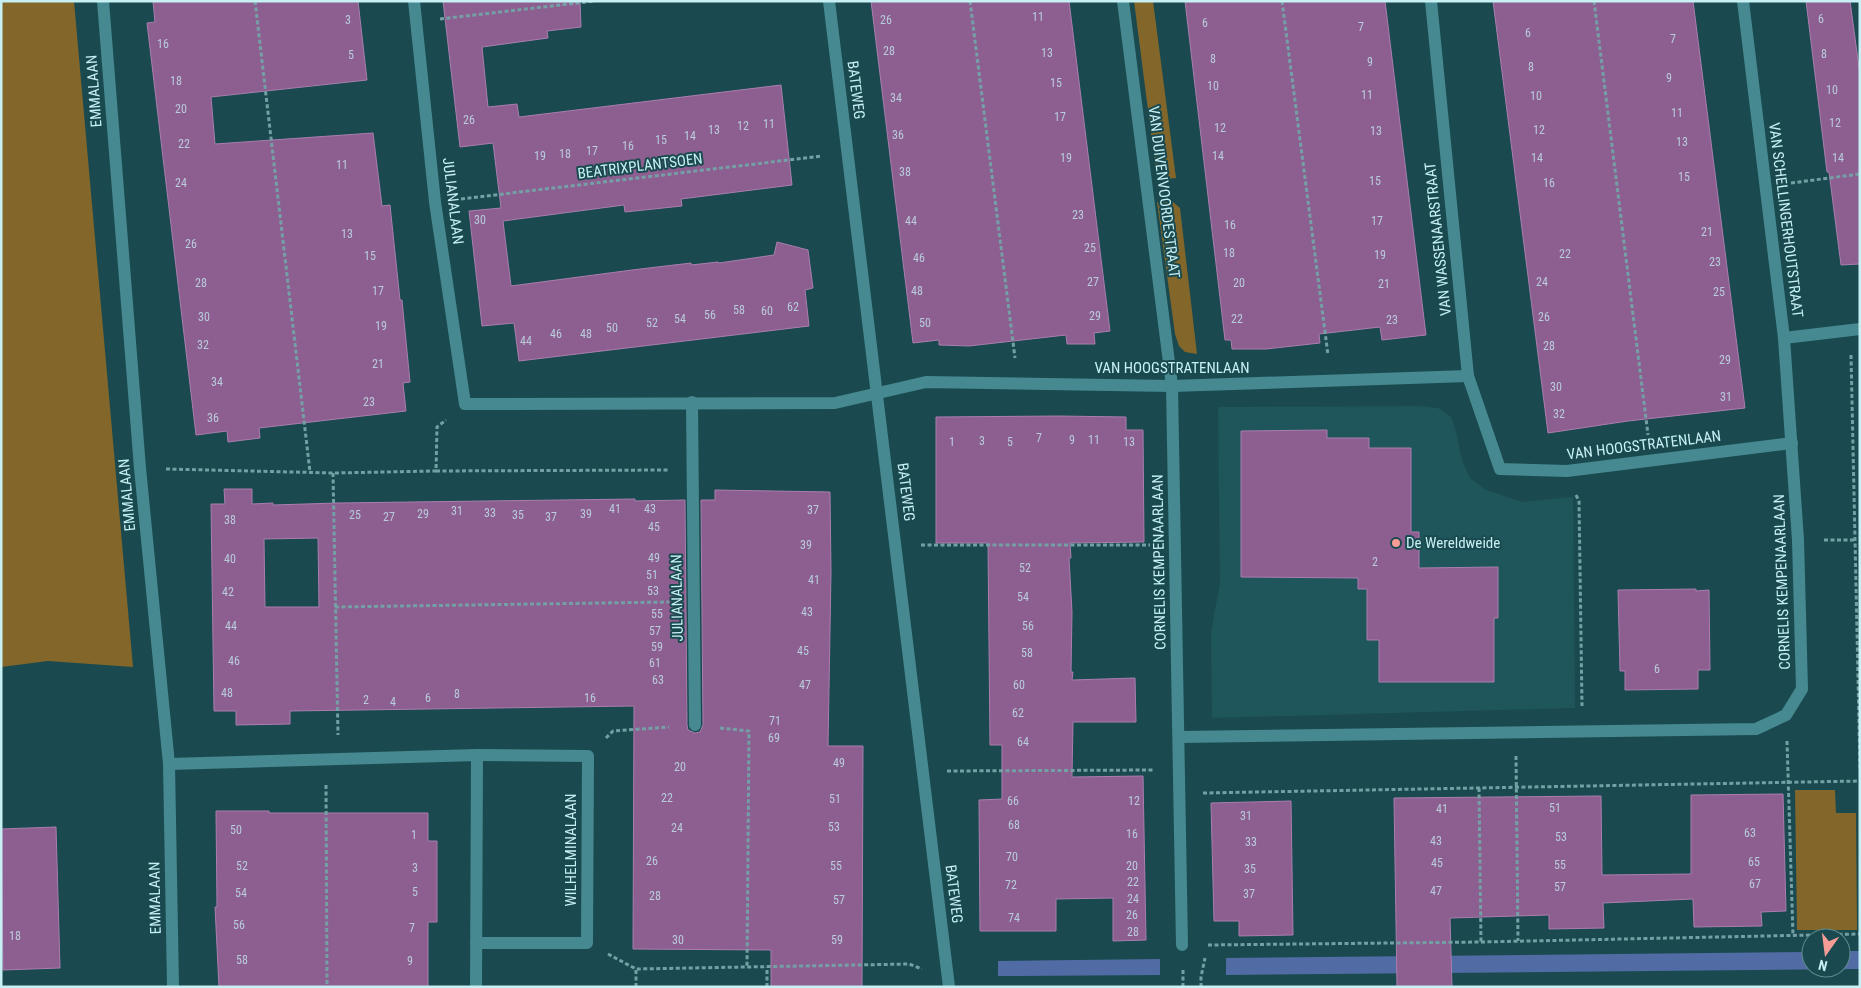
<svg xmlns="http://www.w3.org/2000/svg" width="1861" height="988" viewBox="0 0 1861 988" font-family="'Roboto Condensed',sans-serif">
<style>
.built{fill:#1e565b}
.green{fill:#82662a}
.water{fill:#516ca4}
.building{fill:#8d5f91;stroke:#aa7eae;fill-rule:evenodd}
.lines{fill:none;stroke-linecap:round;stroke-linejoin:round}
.path{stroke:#74a0a5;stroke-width:3;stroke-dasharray:4 2.5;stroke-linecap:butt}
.minor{stroke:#468990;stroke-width:12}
.poi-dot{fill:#f59c96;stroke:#1a4a4f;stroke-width:2}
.labels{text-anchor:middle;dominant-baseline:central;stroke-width:4;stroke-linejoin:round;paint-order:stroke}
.number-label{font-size:12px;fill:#b8ccdb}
.street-label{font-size:15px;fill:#c7f0f4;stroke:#1a4a4f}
.poi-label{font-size:15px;fill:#c7f0f4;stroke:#1a4a4f;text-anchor:start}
</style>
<rect width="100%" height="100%" fill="#1a4a4f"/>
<path class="built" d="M1417 406 1438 408 1451 417 1455 428 1462 460 1470 478 1486 490 1522 502 1573 497 1575 708 1212 718 1211 632 1220 583 1218 407Z"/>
<g class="green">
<path d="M1 1H74L133 667 48 661 1 667Z"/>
<path d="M1134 1H1153L1176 178 1157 180Z"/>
<path d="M1157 202H1173L1180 208 1197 354 1185 352 1179 346 1175 334Z"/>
<path d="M1795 790H1835L1836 813H1856L1857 930H1797Z"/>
</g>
<g class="water">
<path d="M1841 951H1860V969L1226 975V958L1811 952V968H1841Z"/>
<path d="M1160 959V975L998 976V961Z"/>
</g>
<g class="building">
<path d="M153 1H358L367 80 211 97 215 144 373 133 382 206 390 205 400 300H402L410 382 403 383 406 411 259 428 260 438 228 442 227 431 196 435 147 23 155 22Z"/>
<path d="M443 1H580L581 27 547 31 548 38 482 47 488 107 517 104 519 117 781 85 792 185 681 199 682 206 625 212 624 205 503 221 511 286 632 270 691 263V265L718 262 719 263 774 255 777 242 808 250 813 288 805 290 809 326 519 361 514 323 482 326 469 211 501 208 493 143 460 147Z"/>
<path d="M871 1H1069L1110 331 1094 333 1095 344H1067L1066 335 969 346 939 345V340L913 343Z"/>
<path d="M1185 1H1385L1426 335 1382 340 1380 327 1319 334 1320 343 1266 349H1232L1231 340H1225Z"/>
<path d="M1493 1H1693L1745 408 1628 421 1548 433Z"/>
<path d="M1806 1H1850L1860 75V264L1841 265 1829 172H1827Z"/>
<path d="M1059 416 1126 417V430H1143L1144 542 1070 543 1071 558H1069L1072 612 1071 672H1073L1072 680 1135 678 1136 722H1073L1072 777 1143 776 1146 940 1113 941V898L1056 899V931H980L979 800 1002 799V745H990L988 543H936V417Z"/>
<path d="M1327 430V438H1369V448H1411V532H1419V568L1498 567V618H1494V682H1379V640H1367V589H1358V578L1241 577V431Z"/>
<path d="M224 489H252V504L273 503V505L337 503 635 499V501L685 500 687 725 688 730 695 733 700 732 703 725 701 500H715V490L830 492 831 572 828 746H863L862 987H771V950L633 949 634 706 290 711V724L236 725V711H214L211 504H225ZM318 538 319 607H265L264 539Z"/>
<path d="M1696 589V591L1709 590 1710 670H1698V689L1625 690V671H1620L1618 590Z"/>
<path d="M1783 794 1786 911 1761 912 1762 926 1694 927 1693 899 1603 903 1604 928 1549 929V915L1450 918 1452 987H1397L1394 798 1601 796 1602 875 1691 874V795Z"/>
<path d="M1291 801 1293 935 1239 936V921H1214L1211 803Z"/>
<path d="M216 811H269V813H428V841H437V922H428V987H219L215 907H217Z"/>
<path d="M56 827 60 968 3 970 1 829Z"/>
</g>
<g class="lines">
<g class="path">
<path d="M255 1 310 472"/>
<path d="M970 1 1015 358"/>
<path d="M1282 1 1328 355"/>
<path d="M1594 1 1648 435"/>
<path d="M440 19 594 1"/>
<path d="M1791 183 1860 174"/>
<path d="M461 199 822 156"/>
<path d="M1851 355 1860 769"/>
<path d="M166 469 333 473 436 471 437 427 446 420"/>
<path d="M436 471 668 470"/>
<path d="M333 473 338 735"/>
<path d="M1576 495 1579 501 1582 706"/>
<path d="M1824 540H1856"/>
<path d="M921 545H1150"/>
<path d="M335 607 669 602"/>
<path d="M720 728 749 731 747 968"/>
<path d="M606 738 613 731 669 727"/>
<path d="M1787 741 1793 936"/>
<path d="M1516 756 1518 941"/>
<path d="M947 771 1154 770"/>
<path d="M326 785 327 987"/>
<path d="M1479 788 1481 942"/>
<path d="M1203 793 1860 781"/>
<path d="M1208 945 1481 942 1860 934"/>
<path d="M608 954 636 969 909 964 922 969"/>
<path d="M1183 970V987"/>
<path d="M636 987V969"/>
<path d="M767 987V967"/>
<path d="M1201 987V977L1205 958"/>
</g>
<g class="minor">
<path d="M103 1 140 468 169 764 173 987"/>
<path d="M414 1 435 202 465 404 835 403 926 382 1172 386 1468 376"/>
<path d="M829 1 949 987"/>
<path d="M1123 1 1172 386 1182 945"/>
<path d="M1431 1 1468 376 1500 469 1567 471 1792 443"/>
<path d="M1784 338 1860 329"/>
<path d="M692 402 695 725"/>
<path d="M1179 737 1756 729 1786 715 1802 689 1798 540 1784 338 1743 1"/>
<path d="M169 764 477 755 476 987"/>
<path d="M476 943H587L588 756 477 755"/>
</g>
</g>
<circle class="poi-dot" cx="1396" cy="543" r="5"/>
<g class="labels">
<g class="number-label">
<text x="1038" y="17">11</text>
<text x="1821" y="19">6</text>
<text x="348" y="20">3</text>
<text x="886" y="20">26</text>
<text x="1205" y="23">6</text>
<text x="1361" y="27">7</text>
<text x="1528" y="33">6</text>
<text x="1673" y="39">7</text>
<text x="163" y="44">16</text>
<text x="889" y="51">28</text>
<text x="1047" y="53">13</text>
<text x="1824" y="54">8</text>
<text x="351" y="55">5</text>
<text x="1213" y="59">8</text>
<text x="1370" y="62">9</text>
<text x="1531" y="67">8</text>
<text x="1669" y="78">9</text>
<text x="176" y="81">18</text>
<text x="1056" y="83">15</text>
<text x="1213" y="86">10</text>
<text x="1832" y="90">10</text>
<text x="1367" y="95">11</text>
<text x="1536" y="96">10</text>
<text x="896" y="98">34</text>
<text x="181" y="109">20</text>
<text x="1677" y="113">11</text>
<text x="1060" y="117">17</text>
<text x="469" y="120">26</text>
<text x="1835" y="123">12</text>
<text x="769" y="124">11</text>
<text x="743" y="126">12</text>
<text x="1220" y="128">12</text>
<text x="714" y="130">13</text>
<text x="1539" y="130">12</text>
<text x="1376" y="131">13</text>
<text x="898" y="135">36</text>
<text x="690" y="136">14</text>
<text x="661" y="140">15</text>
<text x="1682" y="142">13</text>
<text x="184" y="144">22</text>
<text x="628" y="146">16</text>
<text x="592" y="151">17</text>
<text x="565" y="154">18</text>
<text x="540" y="156">19</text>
<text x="1218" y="156">14</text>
<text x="1066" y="158">19</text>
<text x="1537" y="158">14</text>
<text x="1838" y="158">14</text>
<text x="342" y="165">11</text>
<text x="905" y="172">38</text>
<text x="1684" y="177">15</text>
<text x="1375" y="181">15</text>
<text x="181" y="183">24</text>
<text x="1549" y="183">16</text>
<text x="1078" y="215">23</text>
<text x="480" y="220">30</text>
<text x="911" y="221">44</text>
<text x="1377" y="221">17</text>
<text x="1230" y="225">16</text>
<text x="1707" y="232">21</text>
<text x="347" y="234">13</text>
<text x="191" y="244">26</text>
<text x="1090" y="248">25</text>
<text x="1229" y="253">18</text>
<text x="1565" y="254">22</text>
<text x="1380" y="255">19</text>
<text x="370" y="256">15</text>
<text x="919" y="258">46</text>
<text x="1715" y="262">23</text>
<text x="1093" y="282">27</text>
<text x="1542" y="282">24</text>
<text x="201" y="283">28</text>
<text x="1239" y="283">20</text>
<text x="1384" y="284">21</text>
<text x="378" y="291">17</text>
<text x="917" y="291">48</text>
<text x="1719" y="292">25</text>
<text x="793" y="307">62</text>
<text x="739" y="310">58</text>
<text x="767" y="311">60</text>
<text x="710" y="315">56</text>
<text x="1095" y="316">29</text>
<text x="204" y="317">30</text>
<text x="1544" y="317">26</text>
<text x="680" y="319">54</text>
<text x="1237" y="319">22</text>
<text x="1392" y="320">23</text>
<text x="652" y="323">52</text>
<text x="925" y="323">50</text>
<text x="381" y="326">19</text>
<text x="612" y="328">50</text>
<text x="556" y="334">46</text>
<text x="586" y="334">48</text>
<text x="526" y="341">44</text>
<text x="203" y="345">32</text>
<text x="1549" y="346">28</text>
<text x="1725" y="360">29</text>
<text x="378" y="364">21</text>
<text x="217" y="382">34</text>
<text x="1556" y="387">30</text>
<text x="1726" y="397">31</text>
<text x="369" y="402">23</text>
<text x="1559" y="414">32</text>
<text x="213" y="418">36</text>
<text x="1039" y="438">7</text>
<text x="1072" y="440">9</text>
<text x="1094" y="440">11</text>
<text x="982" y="441">3</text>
<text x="952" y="442">1</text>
<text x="1010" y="442">5</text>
<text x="1129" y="442">13</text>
<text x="615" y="509">41</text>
<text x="650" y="509">43</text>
<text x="813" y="510">37</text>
<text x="457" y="511">31</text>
<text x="490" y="513">33</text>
<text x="423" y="514">29</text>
<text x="586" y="514">39</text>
<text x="355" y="515">25</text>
<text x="518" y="515">35</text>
<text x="389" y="517">27</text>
<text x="551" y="517">37</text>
<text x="230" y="520">38</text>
<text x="654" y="527">45</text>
<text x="806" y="545">39</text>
<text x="654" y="558">49</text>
<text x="230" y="559">40</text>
<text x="1375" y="562">2</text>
<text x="1025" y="568">52</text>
<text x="652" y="575">51</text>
<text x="814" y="580">41</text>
<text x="653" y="591">53</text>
<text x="228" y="592">42</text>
<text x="1023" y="597">54</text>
<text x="807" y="612">43</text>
<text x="657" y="614">55</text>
<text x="231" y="626">44</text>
<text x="1028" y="626">56</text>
<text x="655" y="631">57</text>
<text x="657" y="647">59</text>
<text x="803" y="651">45</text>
<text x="1027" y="653">58</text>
<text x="234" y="661">46</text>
<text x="655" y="663">61</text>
<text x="1657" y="669">6</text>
<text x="658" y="680">63</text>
<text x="805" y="685">47</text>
<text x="1019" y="685">60</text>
<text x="227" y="693">48</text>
<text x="457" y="694">8</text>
<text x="428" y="698">6</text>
<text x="590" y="698">16</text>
<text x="366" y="700">2</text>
<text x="393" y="702">4</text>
<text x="1018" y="713">62</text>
<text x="775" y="721">71</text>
<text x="774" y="738">69</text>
<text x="1023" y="742">64</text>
<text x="839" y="763">49</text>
<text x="680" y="767">20</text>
<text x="667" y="798">22</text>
<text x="835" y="799">51</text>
<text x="1013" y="801">66</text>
<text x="1134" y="801">12</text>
<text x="1555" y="808">51</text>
<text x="1442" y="809">41</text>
<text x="1246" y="816">31</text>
<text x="1014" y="825">68</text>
<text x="834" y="827">53</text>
<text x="677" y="828">24</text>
<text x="236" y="830">50</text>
<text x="1750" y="833">63</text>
<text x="1132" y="834">16</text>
<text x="414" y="835">1</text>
<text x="1561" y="837">53</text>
<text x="1436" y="841">43</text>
<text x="1251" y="842">33</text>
<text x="1012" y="857">70</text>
<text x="652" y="861">26</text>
<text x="1754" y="862">65</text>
<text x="1437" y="863">45</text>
<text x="1560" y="865">55</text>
<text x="242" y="866">52</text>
<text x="836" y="866">55</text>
<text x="1132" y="866">20</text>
<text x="415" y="868">3</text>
<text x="1250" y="869">35</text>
<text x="1133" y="882">22</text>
<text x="1755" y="884">67</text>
<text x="1011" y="885">72</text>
<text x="1560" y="887">57</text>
<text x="1436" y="891">47</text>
<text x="415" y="892">5</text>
<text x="241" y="893">54</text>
<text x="1249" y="894">37</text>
<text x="655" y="896">28</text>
<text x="1133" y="899">24</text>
<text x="839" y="900">57</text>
<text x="1132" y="915">26</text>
<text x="1014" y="918">74</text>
<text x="239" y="925">56</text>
<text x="412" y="928">7</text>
<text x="1133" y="932">28</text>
<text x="15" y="936">18</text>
<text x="678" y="940">30</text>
<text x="837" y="940">59</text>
<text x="242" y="960">58</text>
<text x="410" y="961">9</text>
</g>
<g class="street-label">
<text transform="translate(856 90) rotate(83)">BATEWEG</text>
<text transform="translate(94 91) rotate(-94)">EMMALAAN</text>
<text transform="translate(640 166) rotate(-7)">BEATRIXPLANTSOEN</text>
<text transform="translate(1164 192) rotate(83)">VAN DUIVENVOORDESTRAAT</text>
<text transform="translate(453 201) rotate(83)">JULIANALAAN</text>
<text transform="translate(1786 220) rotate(83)">VAN SCHELLINGERHOUTSTRAAT</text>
<text transform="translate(1438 239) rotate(-96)">VAN WASSENAARSTRAAT</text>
<text x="1172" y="368">VAN HOOGSTRATENLAAN</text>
<text transform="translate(1644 445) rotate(-7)">VAN HOOGSTRATENLAAN</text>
<text transform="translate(906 492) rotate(83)">BATEWEG</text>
<text transform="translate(127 495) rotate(-95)">EMMALAAN</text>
<text transform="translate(1159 562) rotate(-91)">CORNELIS KEMPENAARLAAN</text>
<text transform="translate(1782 582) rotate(-92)">CORNELIS KEMPENAARLAAN</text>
<text transform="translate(677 598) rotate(-91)">JULIANALAAN</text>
<text transform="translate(571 850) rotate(-90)">WILHELMINALAAN</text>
<text transform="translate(954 894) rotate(83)">BATEWEG</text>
<text transform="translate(155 898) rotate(-91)">EMMALAAN</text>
</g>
<g class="poi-label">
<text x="1406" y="543">De Wereldweide</text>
</g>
</g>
<rect width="1861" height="988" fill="none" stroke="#c7f0f4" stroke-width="5"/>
<g transform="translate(1826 953) rotate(194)"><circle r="24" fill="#1a4a4f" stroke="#5f8c91"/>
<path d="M0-4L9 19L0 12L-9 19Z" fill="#f59c96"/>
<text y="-8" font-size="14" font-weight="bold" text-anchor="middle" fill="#c7f0f4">N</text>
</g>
</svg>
